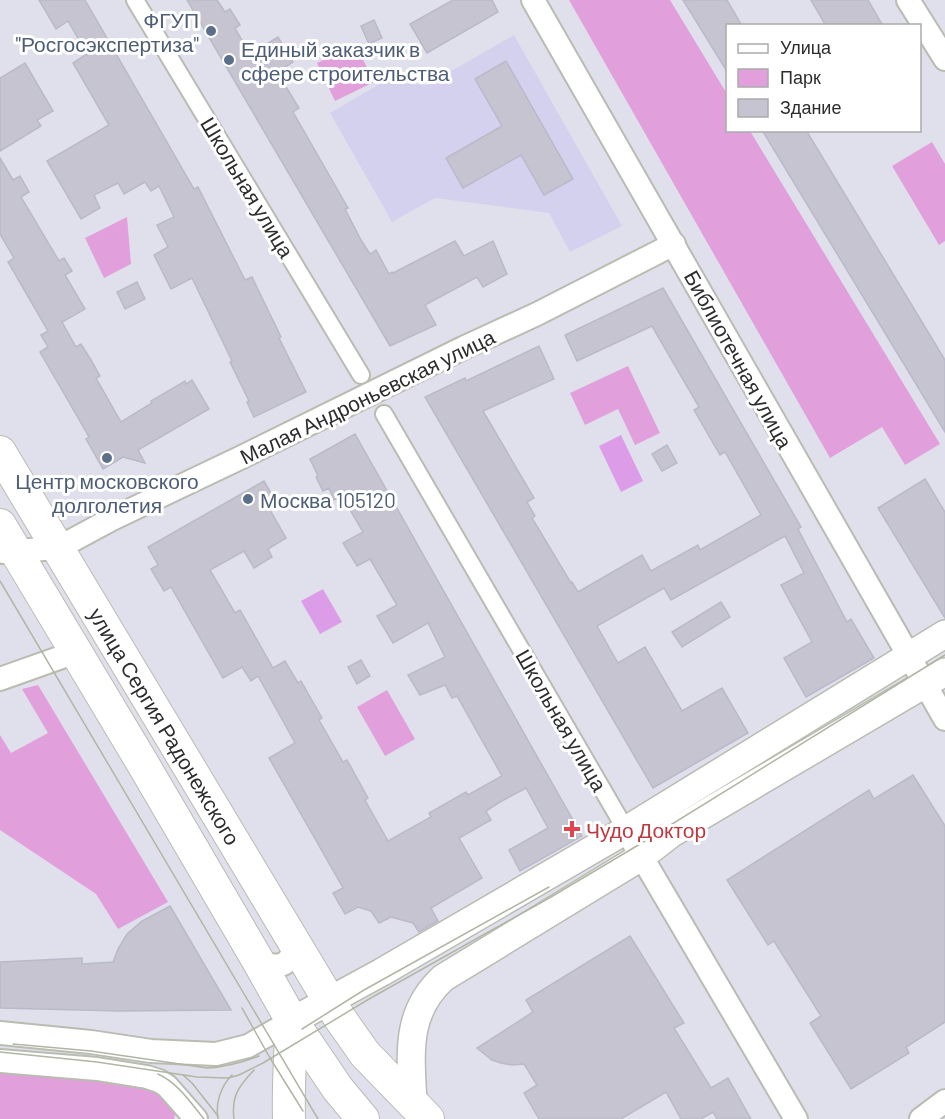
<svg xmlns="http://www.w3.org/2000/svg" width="945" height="1119" viewBox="0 0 945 1119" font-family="Barlow,sans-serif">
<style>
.education{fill:#d4d1ee}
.green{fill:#e1a0db}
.pitch{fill:#dc9ce7}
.building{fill:#c5c4d0;stroke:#bab9c9;stroke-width:1.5}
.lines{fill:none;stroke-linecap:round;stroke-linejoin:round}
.pedestrian-casing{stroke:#b9bcb0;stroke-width:20}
.minor-casing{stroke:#b9bcb0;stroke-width:26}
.tertiary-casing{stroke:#b9bcb0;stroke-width:30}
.secondary-casing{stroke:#b9bcb0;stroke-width:34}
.pedestrian{stroke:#fff;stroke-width:16}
.minor{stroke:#fff;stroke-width:22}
.tertiary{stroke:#fff;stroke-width:27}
.secondary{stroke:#fff;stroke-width:32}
.tram{stroke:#b0b6a3;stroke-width:1.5}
.service-dot{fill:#5c6f8a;stroke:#fff;stroke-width:2}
.health-dot{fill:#e0444e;stroke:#fff;stroke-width:2}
.labels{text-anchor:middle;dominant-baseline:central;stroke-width:6;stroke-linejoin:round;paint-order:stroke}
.service-label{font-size:21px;fill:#4e5e75;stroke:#fff;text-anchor:start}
.street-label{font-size:21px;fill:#2d2d2d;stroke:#fff}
.health-label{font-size:21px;fill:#be3a42;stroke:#fff;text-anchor:start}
</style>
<rect width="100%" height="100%" fill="#e0e0ed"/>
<path class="education" d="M514 35 622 226 570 252 549 213 435 198 392 222 330 113 383 82 427 85Z"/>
<g class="green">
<path d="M569 0H670L727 94 728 130 750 131 940 444 905 465 882 427 830 458Z"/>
<path d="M356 45 374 82 335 101 317 63Z"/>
<path d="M932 142 945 164V241L939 245 892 166Z"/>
<path d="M127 217 131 264 104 278 85 238Z"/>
<path d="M628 366 660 433 635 445 618 409 585 425 570 393Z"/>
<path d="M38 685 168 902 118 929 96 894 0 830V735L11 753 48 733 22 689Z"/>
<path d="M387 690 415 739 385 756 357 707Z"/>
<path d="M0 1067 144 1083 169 1100 175 1115 174 1119H0Z"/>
</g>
<g class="pitch">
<path d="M621 435 643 481 621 492 599 446Z"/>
<path d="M323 589 342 622 320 634 301 601Z"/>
</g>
<g class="building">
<path d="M39 0H85L194 189 198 187 245 280 252 277 281 337 279 338 306 392 254 417 247 402 249 401 230 362 232 361 192 278 171 289 154 255 168 247 157 225 174 217 159 186 151 191 145 182 124 194 118 183 94 195 100 208 81 219 47 161 109 125 73 63 87 54 68 21 56 29Z"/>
<path d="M187 0H217L225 12 230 9 240 25 235 28 250 54 278 37 293 62 277 72 299 108 293 112 348 208 345 209 361 240 370 254 376 250 389 274 392 272 393 273 455 241 464 256 493 241 507 274 483 287 477 277 425 305 436 325 390 346Z"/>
<path d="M453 0H492L498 12 427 53 410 24Z"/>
<path d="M683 0H727L742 26H728V73Z"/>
<path d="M811 0H868L883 26H826Z"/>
<path d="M374 20 382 38 369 44 361 26Z"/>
<path d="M506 61 573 179 544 195 521 155 463 188 446 158 502 126 475 79Z"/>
<path d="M25 63 53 111 37 120 41 126 0 151V78Z"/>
<path d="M762 130H806L945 360V432Z"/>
<path d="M0 158 13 180 20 176 29 192 21 197 59 261 64 258 72 271 65 275 85 309 62 322 76 347 81 344 91 360 100 376 96 378 121 422 152 403 151 401 185 381 186 384 192 380 209 409 138 450 145 463 123 457 103 469 86 439 89 437 40 352 48 347 41 335 48 331 8 262 14 258 0 234Z"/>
<path d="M137 282 145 299 125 309 117 292Z"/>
<path d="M663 288 801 527 798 529 847 622 851 619 874 658 806 697 784 658 812 642 781 585 804 573 785 536 671 600 664 588 597 626 618 663 645 647 682 711 722 688 748 733 653 788 425 397 465 378 466 381 539 346 554 379 483 411 534 498 527 502 535 516 532 518 571 583 572 582 578 592 642 555 651 571 698 545 700 550 761 515 725 452 720 455 694 410 699 407 652 326 577 361 565 335Z"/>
<path d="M355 434 582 836 520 871 509 850 548 828 526 788 500 802 486 811 491 820 459 838 482 878 431 908 438 921 419 932 413 923 391 917 379 923 371 911 358 907 345 914 333 893 343 888 269 758 295 743 289 732 258 676 251 681 242 667 223 678 171 587 164 591 151 569 158 565 148 547 264 481 275 500 267 505 286 538 268 549 272 557 254 568 244 551 210 570 235 613 240 610 273 668 285 661 298 683 301 681 322 718 319 720 343 762 347 760 368 798 365 800 388 841 431 817 429 813 466 792 468 795 502 776 457 696 452 698 445 685 420 695 408 675 445 657 428 623 393 643 377 616 397 605 370 559 357 566 343 543 363 532 342 496 334 500 329 488 323 491 316 477 318 476 310 459Z"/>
<path d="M667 445 677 463 662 471 652 454Z"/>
<path d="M925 479 945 512V618L878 508Z"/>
<path d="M721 602 730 617 682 647 672 632Z"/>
<path d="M361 660 370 676 357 684 348 667Z"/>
<path d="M913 775 945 826V1022L906 1047 909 1053 851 1089 810 1023 821 1016 774 941 768 945 727 880 869 790 874 799Z"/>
<path d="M170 906 231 1010 118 1011 0 1008V962L82 958V964L113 962 118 949 127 934 142 921Z"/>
<path d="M630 936 684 1023 674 1028 711 1088 728 1078 751 1119H717L713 1112 701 1119H681L666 1092 621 1119H539L524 1093 537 1085 524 1064 512 1065 501 1063 492 1060 477 1048 533 1012 526 1000Z"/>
</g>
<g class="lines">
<defs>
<g id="pedestrian">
<path d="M135 0 361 375"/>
<path d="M384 414 626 830"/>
</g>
<g id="minor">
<path d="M533 0 945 719"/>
<path d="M908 0 945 59"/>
<path d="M3 552 58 548 112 519 242 457 463 348 537 314 674 244"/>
<path d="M0 679 76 652"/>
<path d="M626 830 796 1119"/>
<path d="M257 959C278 973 297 964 292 938"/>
<path d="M0 1033 91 1042 151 1051 216 1054 248 1046 292 1021"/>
<path d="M0 1061 97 1069 147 1077 159 1081 167 1086 196 1119"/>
<path d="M921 1119 945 1101"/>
</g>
<g id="tertiary">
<path d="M292 1021 382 972 626 830 945 634"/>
<path d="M413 1104C411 1056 404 1014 443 978L641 857 672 833 945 672"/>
</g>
<g id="secondary">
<path d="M0 452 339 1017 365 1054 428 1119"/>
<path d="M0 525 143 764 257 959 292 1021 338 1089 363 1119"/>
<path d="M289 1119C288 1086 290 1054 292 1021"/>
</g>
</defs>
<use href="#pedestrian" class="pedestrian-casing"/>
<use href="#minor" class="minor-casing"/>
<use href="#tertiary" class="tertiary-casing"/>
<use href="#secondary" class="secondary-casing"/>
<use href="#pedestrian" class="pedestrian"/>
<use href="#minor" class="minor"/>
<use href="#tertiary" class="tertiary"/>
<use href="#secondary" class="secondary"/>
<g class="tram">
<path d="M0 581 318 1119"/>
<path d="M242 1008 270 1058 303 1111"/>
<path d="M302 1029 364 990 549 887"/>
<path d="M13 1044 91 1051 207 1068C226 1067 241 1063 259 1056"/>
<path d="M0 1052 97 1062 197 1077 228 1078 239 1075 263 1063 369 999 551 897 635 847 945 655"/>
<path d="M158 1074C178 1083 191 1103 204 1119"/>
<path d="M183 1075 192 1083 218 1116"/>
<path d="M218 1119C215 1103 221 1086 232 1075"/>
<path d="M234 1119C231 1096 239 1086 254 1070"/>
</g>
</g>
<g class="service-dot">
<circle cx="211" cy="31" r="6"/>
<circle cx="229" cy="60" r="6"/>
<circle cx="107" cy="458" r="6"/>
<circle cx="248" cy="499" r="6"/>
</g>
<path class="health-dot" d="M569 820h6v6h6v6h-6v6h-6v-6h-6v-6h6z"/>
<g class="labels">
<g class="service-label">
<text x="199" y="19" text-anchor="end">ФГУП<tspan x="199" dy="24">"Росгосэкспертиза"</tspan></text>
<text x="241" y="48">Единый заказчик в<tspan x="241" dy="24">сфере строительства</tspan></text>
<text x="107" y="480" text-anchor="middle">Центр московского<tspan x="107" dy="24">долголетия</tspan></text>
<text x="260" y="499">Москва 105120</text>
</g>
<g class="street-label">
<text transform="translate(248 187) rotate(59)">Школьная улица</text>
<text transform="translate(739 359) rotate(61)">Библиотечная улица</text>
<text transform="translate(367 396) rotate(-26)">Малая Андроньевская улица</text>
<text transform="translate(562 720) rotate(60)">Школьная улица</text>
<text transform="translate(165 726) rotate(59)">улица Сергия Радонежского</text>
</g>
<g class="health-label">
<text x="586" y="829">Чудо Доктор</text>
</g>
</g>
<rect x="726" y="24" width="195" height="108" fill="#ffffff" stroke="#ababab" stroke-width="1.5"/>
<rect x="738" y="44" width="30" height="9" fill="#ffffff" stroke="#ababab" stroke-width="1.5"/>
<text x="780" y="54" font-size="18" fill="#2d2d2d">Улица</text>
<rect x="738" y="69" width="30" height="18" fill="#e1a0db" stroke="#ababab" stroke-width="1.5"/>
<text x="780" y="84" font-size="18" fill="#2d2d2d">Парк</text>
<rect x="738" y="99" width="30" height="18" fill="#c5c4d0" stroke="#ababab" stroke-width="1.5"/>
<text x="780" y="114" font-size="18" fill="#2d2d2d">Здание</text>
</svg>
